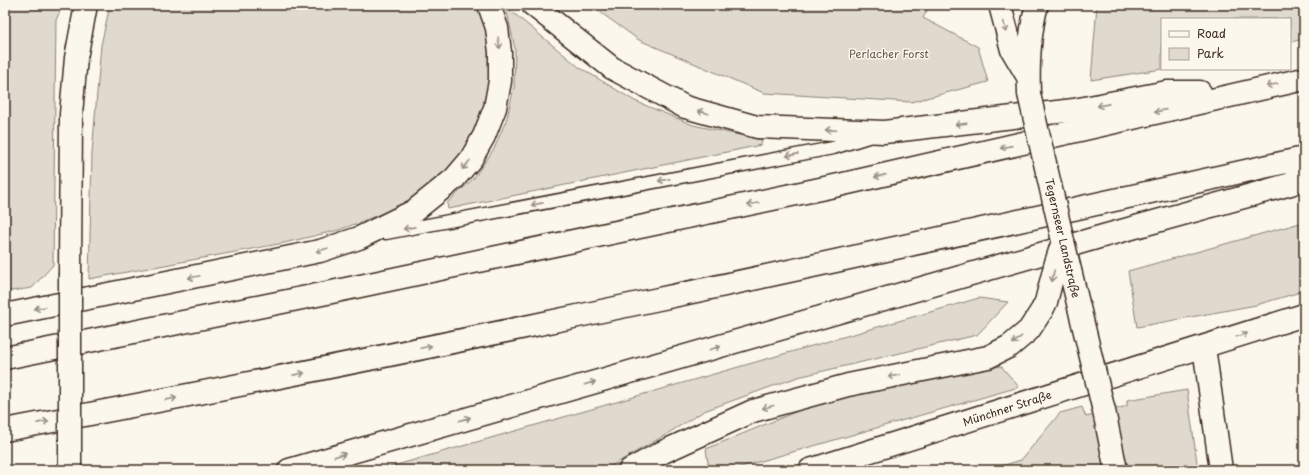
<svg xmlns="http://www.w3.org/2000/svg" width="1309" height="475" viewBox="0 0 1309 475" font-family="'Playpen Sans',sans-serif">
<style>
.green{fill:#dfd9ce;stroke:#8d8276}
.lines{fill:none;stroke-linecap:round;stroke-linejoin:round}
.service-casing{stroke:#3b2a1e;stroke-width:15}
.minor-casing{stroke:#3b2a1e;stroke-width:25}
.tertiary-casing{stroke:#3b2a1e;stroke-width:25}
.secondary-casing{stroke:#3b2a1e;stroke-width:25}
.motorway-casing{stroke:#3b2a1e;stroke-width:25}
.service{stroke:#fbf7ec;stroke-width:12}
.minor{stroke:#fbf7ec;stroke-width:22}
.tertiary{stroke:#fbf7ec;stroke-width:22}
.secondary{stroke:#fbf7ec;stroke-width:22}
.motorway{stroke:#fbf7ec;stroke-width:22}
.tertiary-bridge-casing{stroke:#3b2a1e;stroke-width:25;stroke-linecap:butt}
.secondary-bridge-casing{stroke:#3b2a1e;stroke-width:25;stroke-linecap:butt}
.motorway-bridge-casing{stroke:#3b2a1e;stroke-width:25;stroke-linecap:butt}
.tertiary-bridge{stroke:#fbf7ec;stroke-width:22}
.secondary-bridge{stroke:#fbf7ec;stroke-width:22}
.motorway-bridge{stroke:#fbf7ec;stroke-width:22}
.oneway{stroke:#9b9085}
.labels{text-anchor:middle;dominant-baseline:central;stroke-width:3;stroke-linejoin:round;paint-order:stroke}
.park-label{font-size:11px;fill:#64564a;stroke:#fbf7ec}
.street-label{font-size:11px;fill:#3b2a1e;stroke:#fbf7ec}
</style>
<rect width="100%" height="100%" fill="#fbf7ec"/>
<filter id="ink" filterUnits="userSpaceOnUse"><feTurbulence type="fractalNoise" baseFrequency=".025" numOctaves="2"/><feDisplacementMap in="SourceGraphic" scale="8" xChannelSelector="R" yChannelSelector="G"/><feConvolveMatrix kernelMatrix="1 2 1 2 8 2 1 2 1" color-interpolation-filters="sRGB"/></filter>
<g filter="url(#ink)">
<g class="green">
<path d="M5 5H63L56 20 53 265 32 288 5 292Z"/>
<path d="M110 5H477L485 23 490 51V80L486 106 475 132 462 154 446 175 407 204 339 230 284 243 89 279 92 153 101 45Z"/>
<path d="M590 5H930L923 18 978 47 988 82 911 102 764 93 639 40Z"/>
<path d="M1097 5H1304V39L1290 42V19H1162V69L1091 80Z"/>
<path d="M506 7 579 67 635 101 693 125 762 140 761 145 448 209 447 203 473 179 494 149 507 118 514 87 515 49Z"/>
<path d="M1304 222V291L1256 305 1137 327 1128 271Z"/>
<path d="M979 298 1008 302 977 335 798 377 704 411 662 437 604 470H379Z"/>
<path d="M1001 366 1019 387 730 470H709L706 449 836 395Z"/>
<path d="M1187 390 1198 470H988L1021 460 1060 413 1082 407 1086 417 1127 406V400Z"/>
</g>
<g class="lines">
<defs>
<path id="service" d="M386 233 833 148 868 137"/>
<path id="minor" d="M1000 5 1012 50 1028 77"/>
<g id="tertiary">
<path d="M1204 347 1221 470"/>
<path d="M1104 411 1116 470"/>
</g>
<g id="secondary">
<path d="M1029 94C1028 65 1029 33 1037 5"/>
<path d="M630 470 663 452 753 411 848 385 988 357 1010 346 1029 330 1042 310"/>
<path d="M810 470 1304 315"/>
</g>
<g id="motorway">
<path d="M533 5 612 68 685 107 757 127 884 132 1074 110 1167 92H1200"/>
<path d="M70 273 71 114 76 58 86 5"/>
<path d="M5 315 320 251 359 238 414 211 454 179 471 159 484 136 495 108 500 81V52L497 28 489 5"/>
<path d="M5 358 327 293 839 185 1304 79"/>
<path d="M5 430C440 349 872 254 1304 158"/>
<path d="M289 470 1103 236 1291 184 1304 173"/>
</g>
</defs>
<use href="#service" class="service-casing"/>
<use href="#minor" class="minor-casing"/>
<use href="#tertiary" class="tertiary-casing"/>
<use href="#secondary" class="secondary-casing"/>
<use href="#motorway" class="motorway-casing"/>
<use href="#service" class="service"/>
<use href="#minor" class="minor"/>
<use href="#tertiary" class="tertiary"/>
<use href="#secondary" class="secondary"/>
<use href="#motorway" class="motorway"/>
<defs>
<path id="tertiary-bridge" d="M1063 241 1104 411"/>
<path id="secondary-bridge" d="M1029 94 1063 241 1055 266 1046 302 1042 310"/>
<path id="motorway-bridge" d="M70 470V273"/>
</defs>
<use href="#tertiary-bridge" class="tertiary-bridge-casing"/>
<use href="#secondary-bridge" class="secondary-bridge-casing"/>
<use href="#motorway-bridge" class="motorway-bridge-casing"/>
<use href="#tertiary-bridge" class="tertiary-bridge"/>
<use href="#secondary-bridge" class="secondary-bridge"/>
<use href="#motorway-bridge" class="motorway-bridge"/>
</g>
<defs><path id="oneway-shaft" d="M-6 0H5M1.5-3L5.5 0L1.5 3" fill="none" stroke-width="1.6" stroke-linecap="round" stroke-linejoin="round"/></defs>
<g class="oneway">
<use href="#oneway-shaft" transform="translate(1005 27) rotate(75)"/>
<use href="#oneway-shaft" transform="translate(499 43) rotate(81)"/>
<use href="#oneway-shaft" transform="translate(1272 85) rotate(168)"/>
<use href="#oneway-shaft" transform="translate(1103 105) rotate(169)"/>
<use href="#oneway-shaft" transform="translate(1160 111) rotate(167)"/>
<use href="#oneway-shaft" transform="translate(703 112) rotate(-164)"/>
<use href="#oneway-shaft" transform="translate(961 124) rotate(173)"/>
<use href="#oneway-shaft" transform="translate(831 130) rotate(-178)"/>
<use href="#oneway-shaft" transform="translate(1006 147) rotate(167)"/>
<use href="#oneway-shaft" transform="translate(792 155) rotate(169)"/>
<use href="#oneway-shaft" transform="translate(466 165) rotate(131)"/>
<use href="#oneway-shaft" transform="translate(880 176) rotate(167)"/>
<use href="#oneway-shaft" transform="translate(664 180) rotate(169)"/>
<use href="#oneway-shaft" transform="translate(537 204) rotate(169)"/>
<use href="#oneway-shaft" transform="translate(753 204) rotate(168)"/>
<use href="#oneway-shaft" transform="translate(409 228) rotate(169)"/>
<use href="#oneway-shaft" transform="translate(322 250) rotate(164)"/>
<use href="#oneway-shaft" transform="translate(1053 276) rotate(101)"/>
<use href="#oneway-shaft" transform="translate(194 277) rotate(168)"/>
<use href="#oneway-shaft" transform="translate(40 308) rotate(168)"/>
<use href="#oneway-shaft" transform="translate(1242 335) rotate(-18)"/>
<use href="#oneway-shaft" transform="translate(1017 340) rotate(140)"/>
<use href="#oneway-shaft" transform="translate(426 347) rotate(-12)"/>
<use href="#oneway-shaft" transform="translate(715 348) rotate(-16)"/>
<use href="#oneway-shaft" transform="translate(299 374) rotate(-11)"/>
<use href="#oneway-shaft" transform="translate(894 376) rotate(169)"/>
<use href="#oneway-shaft" transform="translate(590 383) rotate(-16)"/>
<use href="#oneway-shaft" transform="translate(171 399) rotate(-11)"/>
<use href="#oneway-shaft" transform="translate(768 407) rotate(165)"/>
<use href="#oneway-shaft" transform="translate(465 419) rotate(-16)"/>
<use href="#oneway-shaft" transform="translate(43 422) rotate(-11)"/>
<use href="#oneway-shaft" transform="translate(340 455) rotate(-16)"/>
</g>
</g>
<g class="labels">
<g class="park-label">
<text x="889" y="53">Perlacher Forst</text>
</g>
<g class="street-label">
<text transform="translate(1063 238) rotate(77)">Tegernseer Landstraße</text>
<text transform="translate(1007 408) rotate(-18)">Münchner Straße</text>
</g>
</g>
<rect width="1309" height="475" fill="none" stroke="#fbf7ec" stroke-width="20"/>
<rect x="10" y="10" width="1289" height="455" fill="none" stroke="#3b2a1e" stroke-width="1.5" filter="url(#ink)"/>
<rect x="1161" y="18" width="130" height="52" fill="#fbf7ec" stroke="#aea59a"/>
<rect x="1169" y="31" width="20" height="6" fill="#fbf7ec" stroke="#aea59a"/>
<text x="1197" y="38" font-size="12" fill="#3b2a1e">Road</text>
<rect x="1169" y="48" width="20" height="12" fill="#dfd9ce" stroke="#aea59a"/>
<text x="1197" y="58" font-size="12" fill="#3b2a1e">Park</text>
</svg>
